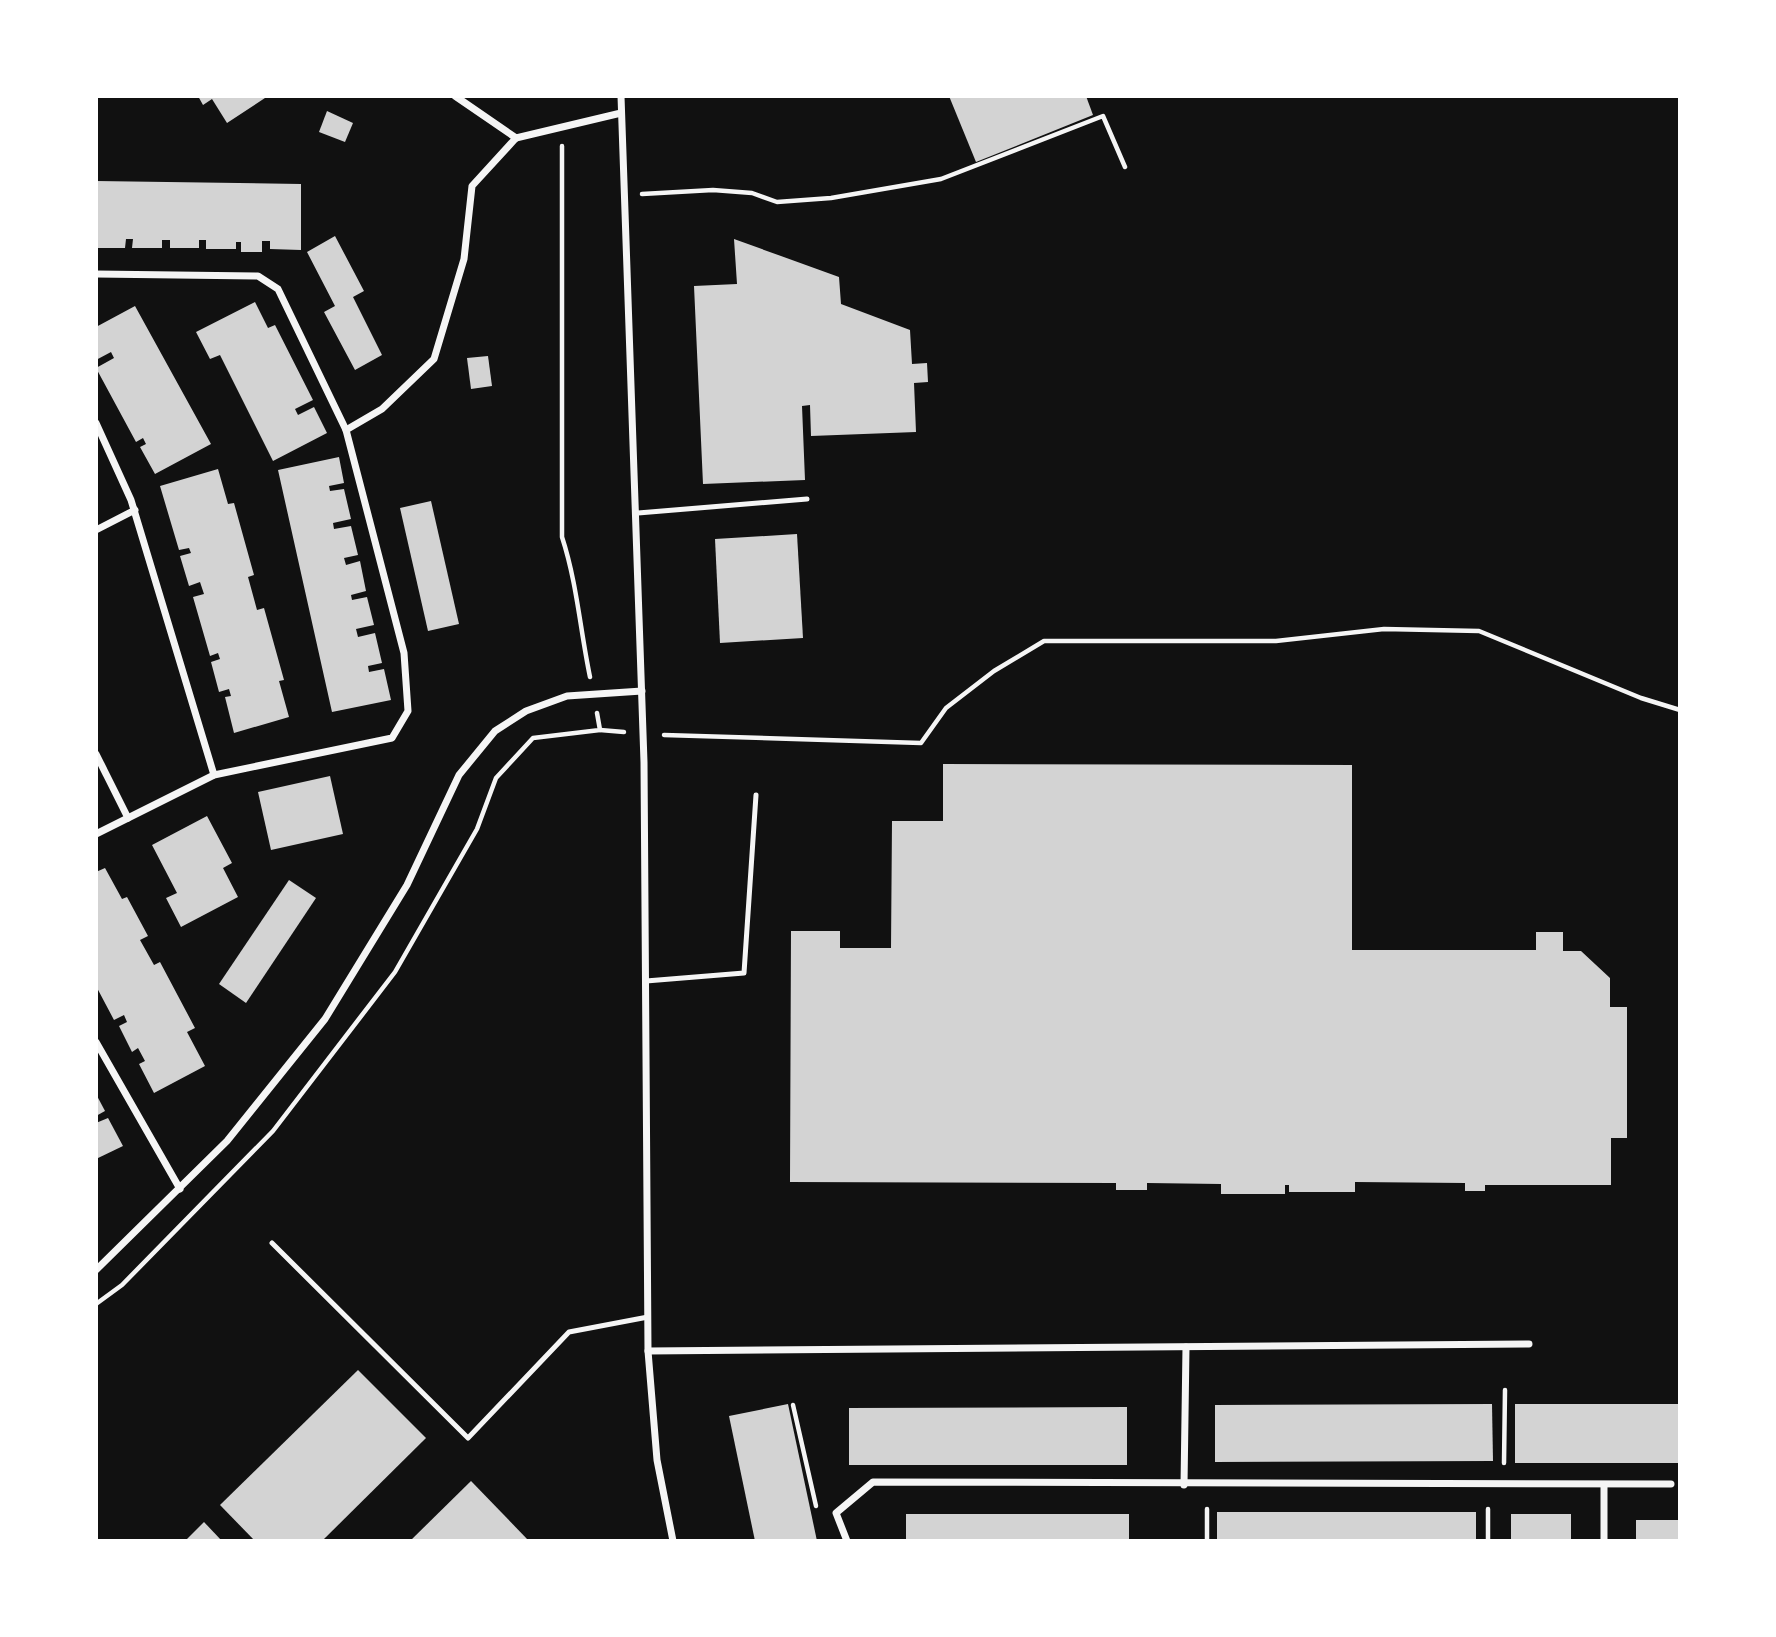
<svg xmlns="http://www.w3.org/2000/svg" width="1776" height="1637" viewBox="0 0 1776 1637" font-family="Montserrat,sans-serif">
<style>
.building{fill:#d3d3d3}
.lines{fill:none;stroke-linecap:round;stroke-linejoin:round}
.path{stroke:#f5f5f5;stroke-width:4.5}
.service{stroke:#f5f5f5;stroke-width:5}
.minor{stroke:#f5f5f5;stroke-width:7}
</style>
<rect width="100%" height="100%" fill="#111"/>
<g class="building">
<path d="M198 96H268L227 123 212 99 203 105Z"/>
<path d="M949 96H1086L1093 115 976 162Z"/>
<path d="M327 111 353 123 345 142 319 132Z"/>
<path d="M96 181 301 184V250L270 249V241H262V252H241V242H236V249H206V240H199V248H170V240H162V248H132L133 239H126L125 248H96Z"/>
<path d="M335 236 364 291 353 297 382 355 355 370 324 312 335 306 307 252Z"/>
<path d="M734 239 839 277 841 304 910 330 912 364 927 363 928 382 914 383 916 432 811 436 810 405 802 406 805 480 703 484 694 286 737 284Z"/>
<path d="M255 302 268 328 275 325 313 400 295 409 298 415 314 407 327 433 273 461 220 355 210 359 196 332Z"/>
<path d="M135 306 211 444 155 474 140 447 146 444 143 438 136 442 96 368 114 358 111 352 96 360V327Z"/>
<path d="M488 356 492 386 471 389 467 358Z"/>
<path d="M339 457 344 483 329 486 330 491 344 489 351 519 333 523 334 529 351 526 358 555 344 558 346 565 360 561 366 591 351 595 352 600 367 597 374 625 356 629 358 637 375 633 382 663 368 666 369 672 384 669 391 700 332 712 278 470Z"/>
<path d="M218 469 228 504 234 503 254 575 248 577 257 610 264 608 284 680 279 681 289 717 234 733 225 697 231 696 229 689 219 692 211 662 220 659 218 653 210 656 193 597 204 594 200 582 189 586 180 556 191 553 189 548 179 550 160 486Z"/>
<path d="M431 501 459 624 428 631 400 508Z"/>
<path d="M797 534 803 638 720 643 715 539Z"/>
<path d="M943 764 1352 765V950H1536V932H1563V951H1581L1610 978V1007H1627V1138H1611V1185H1485V1191H1465V1183L1355 1182V1192H1289V1185H1285V1194H1221V1184L1147 1183V1190H1116V1183L790 1182 791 931H840V948H891L892 821H943Z"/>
<path d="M330 776 343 834 271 850 258 792Z"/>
<path d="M207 816 232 863 223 868 238 897 181 927 166 898 177 893 152 845Z"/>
<path d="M105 868 122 899 127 897 148 936 140 940 154 965 160 962 195 1028 187 1032 205 1066 154 1093 139 1064 145 1061 138 1048 132 1052 119 1026 127 1022 124 1015 114 1020 96 986V872Z"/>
<path d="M289 880 316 898 246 1003 219 984Z"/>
<path d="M96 1094 105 1111 96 1116Z"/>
<path d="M108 1118 123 1146 96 1159V1123Z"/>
<path d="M358 1370 426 1438 322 1541H255L220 1505Z"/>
<path d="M788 1404 817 1541H755L729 1416Z"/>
<path d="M1492 1404 1493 1461 1215 1462V1405Z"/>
<rect x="1515" y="1404" width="165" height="59"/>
<path d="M1127 1407V1465H849V1408Z"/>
<path d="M471 1481 529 1541H410Z"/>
<rect x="1217" y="1512" width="259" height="29"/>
<rect x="906" y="1514" width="223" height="27"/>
<rect x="1511" y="1514" width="60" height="27"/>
<rect x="1636" y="1520" width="44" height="21"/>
<path d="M204 1522 222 1541H185Z"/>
</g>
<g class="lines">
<g class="path">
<path d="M562 146V537C577 583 580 629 590 677"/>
<path d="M642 194 713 190 752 193 777 202 831 198 941 179 1103 116 1125 167"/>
<path d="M600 730 624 732"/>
<path d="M664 735 921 743 946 708 994 671 1044 641H1276L1384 629 1479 631 1641 698 1680 710"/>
<path d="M96 1304 122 1285 273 1131 395 972 477 829 496 778 533 738 600 730 597 713"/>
<path d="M793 1405 816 1506"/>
<path d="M1504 1463 1505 1390"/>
<path d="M1207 1509V1541"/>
<path d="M1488 1509V1541"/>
</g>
<g class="service">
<path d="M638 513 807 499"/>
<path d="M646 981 744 973 756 795"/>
<path d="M272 1243 468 1438 569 1332 648 1317"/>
</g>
<g class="minor">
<path d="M455 96 516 138"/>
<path d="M621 96 644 762 648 1351 657 1460 673 1541"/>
<path d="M516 138 621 113"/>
<path d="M96 274 258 276 278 289 346 430"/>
<path d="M96 423 131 500 214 775"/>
<path d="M96 530 135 510"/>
<path d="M96 754 128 818"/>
<path d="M96 834 214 775 392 738 408 711 404 653 346 430 382 409 434 359 464 259 472 186 516 138"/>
<path d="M96 1042 180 1189"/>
<path d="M96 1270 227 1141 325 1019 407 885 459 775 495 731 526 711 567 696 642 691"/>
<path d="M648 1351 1529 1344"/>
<path d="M1184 1485 1186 1347"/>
<path d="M847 1541 836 1513 873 1482 1671 1484"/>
<path d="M1604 1541V1485"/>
</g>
</g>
<rect width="1776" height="1637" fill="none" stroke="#ffffff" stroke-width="196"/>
</svg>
